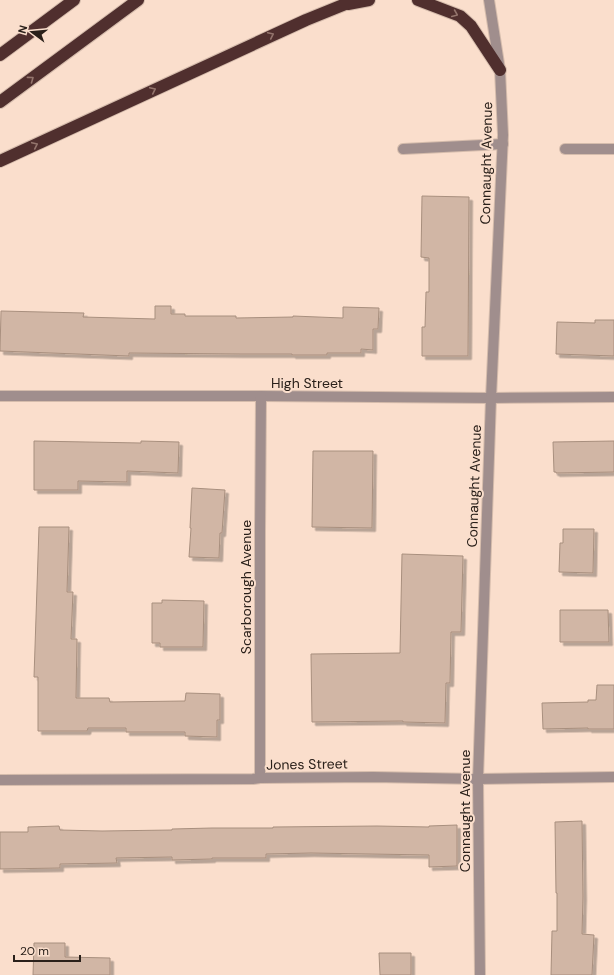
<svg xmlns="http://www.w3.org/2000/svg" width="614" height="975" viewBox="0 0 614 975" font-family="'DM Sans',sans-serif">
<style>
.building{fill:#d1b6a5;stroke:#a88f7e;filter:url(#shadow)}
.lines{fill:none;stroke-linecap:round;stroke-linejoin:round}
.minor-casing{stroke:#d5bcac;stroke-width:12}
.tertiary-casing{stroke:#d5bcac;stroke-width:12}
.motorway-casing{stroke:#d5bcac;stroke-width:14}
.minor{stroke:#a08e8d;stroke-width:10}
.tertiary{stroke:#a08e8d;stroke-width:10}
.motorway{stroke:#502f2e;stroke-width:12}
.oneway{stroke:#94756d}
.labels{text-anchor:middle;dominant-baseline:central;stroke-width:4;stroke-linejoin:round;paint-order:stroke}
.street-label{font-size:14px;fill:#2a201a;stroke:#fadecc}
</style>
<defs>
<filter id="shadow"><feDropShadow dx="3.5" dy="3.5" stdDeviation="0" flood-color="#0004"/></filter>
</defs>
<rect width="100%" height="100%" fill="#fadecc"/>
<g class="building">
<path d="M422 196 469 197 468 356H422V327H425L426 292H429V258L421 257Z"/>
<path d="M155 306H171V314H185V316H236V318L293 317V316L343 318V307L379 308 378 329H373V350L361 349V353H327V355H292V354H240L129 353V356L0 351 1 311 84 313 83 317 155 319Z"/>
<path d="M595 320H614V356L556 354 557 322 595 323Z"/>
<path d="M34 441 141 443V441L179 442 178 473 127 471V482L78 481V490H34Z"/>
<path d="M614 441V472L556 473V472H554L553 442Z"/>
<path d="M313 451H373L372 528 312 527Z"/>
<path d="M192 488 225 490 222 533H220L219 558 189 557 191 528H190Z"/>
<path d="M39 527H69L67 592H73L71 639H77L76 698H109L110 702 185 701 186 693 220 694V720H217V737L185 736V732H126V728H88L87 731H38V677H34Z"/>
<path d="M563 529H594L593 573 559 572 560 543H563Z"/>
<path d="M402 554 463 556 461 632H451L450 683H446L445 723 403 722V721L312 722 311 654 400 653Z"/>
<path d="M162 600 204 601 203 647H160V643H152V603H162Z"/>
<path d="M560 610H608L609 642H560Z"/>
<path d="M597 685H614V729H588V728L543 729 542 703 588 702V700H596Z"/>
<path d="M582 821 583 897 582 934 594 935 592 975H551L552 931H557V893H556L555 822Z"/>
<path d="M457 825V866L429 867V855L311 853 266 854V858H212V859L172 860V857L116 858 117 863 60 864V868L0 869V832H28V827L59 826 60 830 102 831 172 830V829L212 828H273V827L377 826 429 827V826Z"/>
<path d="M34 943H65V957L110 958V975H33Z"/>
<path d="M379 953H411V975H380Z"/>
</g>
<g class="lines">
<defs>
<g id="minor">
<path d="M403 149 503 144"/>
<path d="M565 149H614"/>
<path d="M0 396H261L491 398 614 397"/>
<path d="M260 778V532L261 396"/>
<path d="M0 780 253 779 260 778 373 777 478 779 614 777"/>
</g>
<path id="tertiary" d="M480 975 478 779 491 398 503 135 500 70 489 0"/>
<g id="motorway">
<path d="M418 0 460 16 471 26 500 70"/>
<path d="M348 4 369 0"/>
<path d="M0 55 74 0"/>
<path d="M0 102 138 0"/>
<path d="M0 161 306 20 343 5 355 0"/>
</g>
</defs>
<use href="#minor" class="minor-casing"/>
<use href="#tertiary" class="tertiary-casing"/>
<use href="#motorway" class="motorway-casing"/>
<use href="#minor" class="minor"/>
<use href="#tertiary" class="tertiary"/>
<use href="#motorway" class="motorway"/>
</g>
<defs><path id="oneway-chevron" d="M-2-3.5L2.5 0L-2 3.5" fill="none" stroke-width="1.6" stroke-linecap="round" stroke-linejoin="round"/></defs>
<g class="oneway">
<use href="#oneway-chevron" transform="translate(455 14) rotate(23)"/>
<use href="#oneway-chevron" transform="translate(271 35) rotate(-25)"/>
<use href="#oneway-chevron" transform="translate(31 79) rotate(-36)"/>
<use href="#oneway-chevron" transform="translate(153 90) rotate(-25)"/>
<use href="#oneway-chevron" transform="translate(35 145) rotate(-25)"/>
</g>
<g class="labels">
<g class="street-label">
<text transform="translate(486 163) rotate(-89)">Connaught Avenue</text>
<text x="307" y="383">High Street</text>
<text transform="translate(474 486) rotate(-88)">Connaught Avenue</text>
<text transform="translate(246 587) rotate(-90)">Scarborough Avenue</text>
<text transform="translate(307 764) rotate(-1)">Jones Street</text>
<text transform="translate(465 811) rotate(-90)">Connaught Avenue</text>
</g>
</g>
<g transform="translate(32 32) rotate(286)" stroke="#fadecc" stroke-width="3" paint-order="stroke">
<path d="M0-3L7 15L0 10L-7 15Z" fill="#2a201a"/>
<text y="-6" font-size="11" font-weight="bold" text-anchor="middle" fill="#2a201a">N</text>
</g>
<path d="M14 955v6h66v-6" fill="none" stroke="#2a201a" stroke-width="2"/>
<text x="20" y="955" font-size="12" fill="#2a201a" stroke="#fadecc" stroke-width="3" paint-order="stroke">20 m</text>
</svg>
